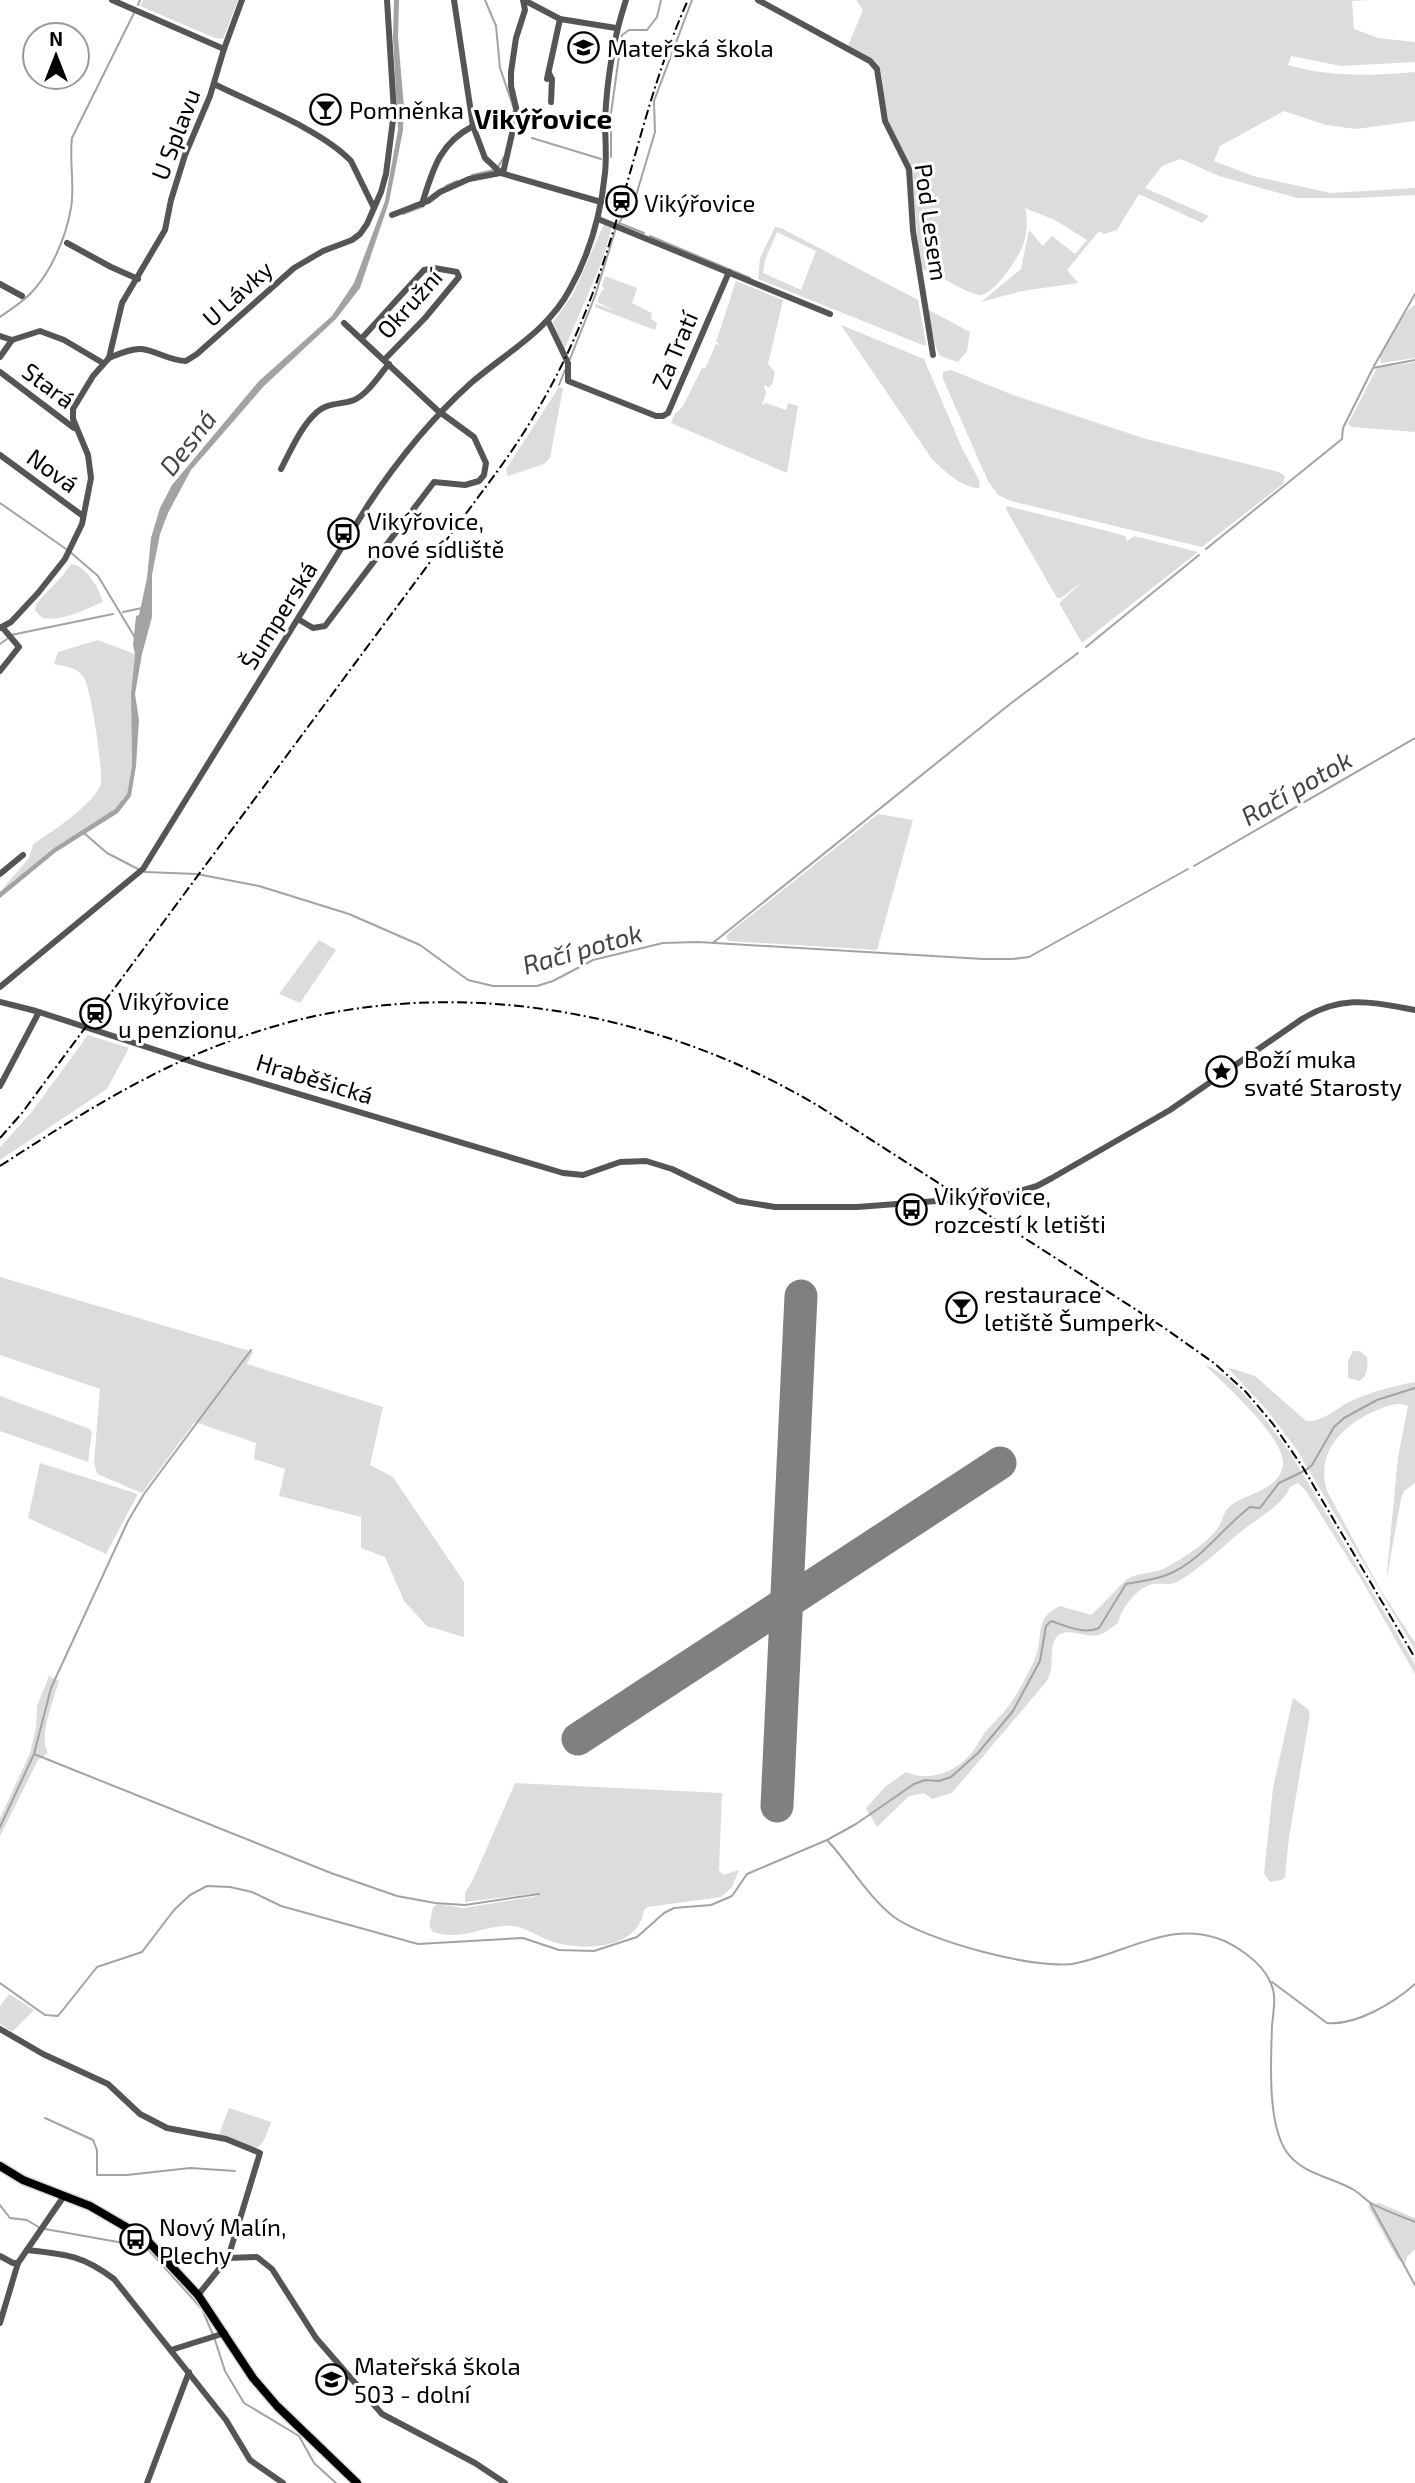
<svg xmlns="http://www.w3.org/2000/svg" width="1415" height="2483" viewBox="0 0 1415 2483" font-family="'Exo 2',sans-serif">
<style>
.green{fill:#dcdcdc;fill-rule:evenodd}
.water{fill:#a3a3a3}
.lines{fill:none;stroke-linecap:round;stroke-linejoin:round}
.stream{stroke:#a3a3a3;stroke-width:2}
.runway{stroke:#808080;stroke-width:33}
.major-casing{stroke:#dbdbdb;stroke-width:11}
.minor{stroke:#555;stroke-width:6}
.major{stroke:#000;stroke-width:8}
.rail{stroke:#000;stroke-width:2;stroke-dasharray:10 3.5 2 3.5;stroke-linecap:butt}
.labels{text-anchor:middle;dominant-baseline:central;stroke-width:6;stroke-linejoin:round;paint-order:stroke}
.poi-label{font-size:24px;fill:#000;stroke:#fff;text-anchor:start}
.street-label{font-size:24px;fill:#000;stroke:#fff}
.water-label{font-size:26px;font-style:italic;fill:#444;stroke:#fff}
.quarter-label{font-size:28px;font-weight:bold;fill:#000;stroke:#fff}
</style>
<rect width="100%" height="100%" fill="#fff"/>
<g class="green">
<path d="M143 0H238L223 39 215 38 140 6Z"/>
<path d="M856 0H1369L1352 1 1354 29 1378 38 1415 42V62L1341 66 1291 56 1288 65C1327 77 1374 76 1415 72V121L1356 129 1326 125 1284 111 1220 146 1214 161 1253 176 1331 193 1415 188V195L1357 198H1297L1219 176 1181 159 1162 166 1145 188 1209 216 1202 223 1139 194 1117 230 1104 234 1099 231 1067 270 1078 283 1022 291 981 302 1021 269 1029 230 1043 246 1052 236 1075 254 1087 240 1055 220 1025 208C1028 220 1027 233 1023 245 1019 257 992 298 979 295 957 290 941 273 920 269L912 171 886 116 881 71 878 66 848 46 863 10Z"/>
<path d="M604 224 612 227 601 264 564 350 553 322 573 294Z"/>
<path d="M775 227 781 228 918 300 926 343 925 346 758 279 760 258ZM777 232 816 251 801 290 763 273 765 260Z"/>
<path d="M605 276 637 288 632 303 652 313 651 319 657 323 655 330 595 307 596 304 616 311 597 302 602 290H605L602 286Z"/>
<path d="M736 281 783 300 768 364 775 372 772 385 768 388 766 385 764 386 766 393 762 405 766 403 786 410 788 403 798 406 787 473 671 423 674 415 683 406 702 368 705 369 716 344 720 345 716 342Z"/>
<path d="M1415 305V358L1381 363 1380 357C1388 344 1403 310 1415 305Z"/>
<path d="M927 309 970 332 967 351 958 362 940 356 935 345Z"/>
<path d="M841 325 924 359 961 446 980 482 979 488C964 489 943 470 932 459Z"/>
<path d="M1415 362V432L1352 427 1348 424 1377 368Z"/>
<path d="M951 370 1013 395 1146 439 1279 472 1285 476 1283 484 1202 547 1011 501 998 495 988 481 943 379V372Z"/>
<path d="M559 387 563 388 550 458 544 464 508 476 506 469Z"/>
<path d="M1007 506 1111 532 1125 536 1127 541 1134 536 1198 552 1082 643 1059 603 1083 581 1061 598H1057L1006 509Z"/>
<path d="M71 564C86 565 99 588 103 602 85 609 63 622 42 618L35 610 36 604 63 575Z"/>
<path d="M98 640 135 654 131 694 132 766 127 794 115 809 54 848 0 892 29 858 33 844C49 834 97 802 101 783 103 770 91 686 83 676 76 667 64 666 54 664L58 652Z"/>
<path d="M878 814 913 820 877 950 728 941 726 937 729 933Z"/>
<path d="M319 940 336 950 300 1003 279 994Z"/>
<path d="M88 1035 129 1048 107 1089 0 1160V1147L31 1113Z"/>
<path d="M0 1277 253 1352 247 1364 383 1407 370 1465 393 1477 464 1582V1637L427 1626 404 1601 385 1557 361 1548V1517L279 1496 285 1469 254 1459 256 1443 195 1422 142 1493 97 1474 94 1462 100 1389 0 1355Z"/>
<path d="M1353 1351H1360L1367 1357C1368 1367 1368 1376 1359 1381L1348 1378V1361Z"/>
<path d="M1205 1365C1238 1377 1270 1426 1291 1454L1415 1664V1674L1361 1579 1306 1491 1298 1483 1290 1487C1284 1504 1257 1519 1243 1530 1222 1547 1202 1567 1179 1581 1171 1586 1162 1583 1153 1584 1137 1587 1121 1609 1118 1623 1112 1627 1106 1633 1099 1635 1086 1639 1065 1625 1056 1638 1048 1648 1056 1668 1046 1682L952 1793 932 1799 924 1793 909 1796 877 1827 866 1808 885 1787 906 1772C930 1783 958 1771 973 1751 978 1745 981 1738 985 1732 992 1724 1000 1717 1007 1708 1017 1695 1027 1676 1034 1661 1045 1638 1032 1619 1060 1606L1091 1615C1104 1604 1113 1592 1125 1581 1135 1572 1153 1574 1165 1568 1181 1560 1207 1543 1217 1529 1222 1522 1223 1513 1230 1506 1246 1493 1279 1491 1283 1465 1286 1438 1223 1383 1205 1365Z"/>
<path d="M1227 1367 1255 1376 1306 1421C1324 1422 1336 1408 1351 1401 1371 1392 1393 1386 1415 1382V1483L1404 1491 1401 1499 1386 1582 1398 1457 1408 1406C1398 1401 1387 1406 1377 1410 1343 1425 1315 1451 1327 1491L1380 1589 1415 1643V1650L1297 1450 1266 1409Z"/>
<path d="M0 1396 90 1429 92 1432 88 1462 0 1431Z"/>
<path d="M40 1463 138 1494 106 1554 28 1518Z"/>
<path d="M49 1676 59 1681C54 1699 38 1737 48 1753L38 1760 0 1836V1818L30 1753 36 1727 37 1706Z"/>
<path d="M1293 1698 1308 1709 1310 1714 1289 1837 1285 1877 1281 1880 1270 1882 1264 1874 1273 1788Z"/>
<path d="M515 1783 722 1793 719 1870 723 1875 739 1870 732 1887 721 1897 648 1907 644 1910C638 1951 579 1952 548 1940 537 1936 525 1927 513 1926 483 1924 466 1942 433 1932L429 1926 433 1907 438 1904 463 1908 538 1896 537 1894H529L465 1902V1893L473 1880Z"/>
<path d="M9 1994 34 2010 12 2032 0 2024V2006Z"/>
<path d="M229 2108 271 2122C267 2132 265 2144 255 2149L219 2135Z"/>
<path d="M1379 2203 1415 2218V2249L1407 2257 1405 2265 1397 2258 1368 2206Z"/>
</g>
<path class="water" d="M394 0H399L398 37 404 107 403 130 389 202 360 288 336 319 264 386 191 470 168 513 160 534 152 575V617L142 654 135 694 139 720 136 766 131 796 118 813 56 852 0 898V892L54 848 115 809 127 794 132 766 131 694 135 654 133 645 136 616 139 615 147 578 151 538 160 508 172 485 259 381 332 316 354 283 385 201 398 130 393 37Z"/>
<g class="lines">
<g class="stream">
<path d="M485 0 496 26 500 68 514 109 511 124"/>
<path d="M138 5 140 0"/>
<path d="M532 138 601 159"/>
<path d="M611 157V113L622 35 629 30H647L657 17 661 0"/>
<path d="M498 167 504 157"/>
<path d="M472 175 494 170"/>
<path d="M446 186 457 181"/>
<path d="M403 214 424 206"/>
<path d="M619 223 644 233"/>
<path d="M618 224 635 199 655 132 654 101 692 0"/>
<path d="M650 236 750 278"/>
<path d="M0 317C10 310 21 303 30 294 51 273 66 237 71 208 75 185 69 161 72 138L134 13"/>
<path d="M570 359 595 296 616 228"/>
<path d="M1374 366 1415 294"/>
<path d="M559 385 565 370"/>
<path d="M0 503 69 551 98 576 134 636"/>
<path d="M1206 549 1342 439 1343 428 1373 368 1415 360"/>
<path d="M123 612 142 608"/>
<path d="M11 635 113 614"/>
<path d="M0 644 7 639"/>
<path d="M1086 647 1199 555"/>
<path d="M84 833 107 853 140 870"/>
<path d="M1194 866 1415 738"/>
<path d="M145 872 197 874 259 886 349 914 420 945 468 980 493 986H537L553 981 593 960 663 943 698 942 983 959H1013L1029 957 1188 869"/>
<path d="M714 942 1010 704 1078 653"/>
<path d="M34 1754 331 1873 397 1896 435 1903 465 1905 539 1894"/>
<path d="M0 1827 34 1754 51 1688 128 1521 144 1494 251 1350"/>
<path d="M828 1841C850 1865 868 1897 894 1917 925 1940 1041 1972 1077 1963 1133 1951 1183 1912 1239 1949 1251 1957 1266 1970 1271 1984 1277 1996 1273 2013 1272 2026 1271 2059 1267 2122 1286 2151 1301 2174 1332 2177 1354 2190 1361 2194 1365 2200 1371 2203 1385 2211 1401 2216 1415 2222"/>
<path d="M1272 1982 1327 2023C1355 2026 1394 2003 1415 1984"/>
<path d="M0 1983 45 2015 58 2016 97 1967 142 1952 174 1910 190 1895 207 1886 230 1887 252 1892 281 1906 418 1944 523 1938 559 1950 594 1951 637 1937 664 1913 674 1908 711 1905 732 1896 747 1874 827 1840 856 1824 914 1784 925 1780 939 1781 951 1777 978 1753 1013 1711 1040 1661 1046 1626 1051 1621C1066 1626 1084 1635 1099 1628L1126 1584C1140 1581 1156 1580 1169 1574 1201 1561 1222 1528 1250 1507L1260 1508 1279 1483 1306 1470 1312 1465 1334 1427 1344 1418 1377 1400 1415 1388"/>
<path d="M45 2118 93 2140 97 2150V2175H127L190 2168 235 2171"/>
<path d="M1370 2203 1415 2285"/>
<path d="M0 2205 10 2218 27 2220 40 2228"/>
<path d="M45 2229 146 2247 202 2309 213 2335"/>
<path d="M215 2340 225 2371 244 2403 299 2436 314 2463 336 2483"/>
</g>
<g class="runway">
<path d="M578 1739 1000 1463"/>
<path d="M777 1806 801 1296"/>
</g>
<defs>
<path id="major" d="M0 2166 23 2180 90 2206 145 2238 198 2295 253 2378 277 2406 357 2483"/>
</defs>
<use href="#major" class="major-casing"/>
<g class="minor">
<path d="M112 0 224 49"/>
<path d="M454 0 473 126 485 158 501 173 601 202"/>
<path d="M524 0 560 19"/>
<path d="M758 0 870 61 877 69 885 121 909 169 913 231 933 355"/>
<path d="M549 73 552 79 551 102"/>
<path d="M547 79 560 19 616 28"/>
<path d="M214 84C254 104 322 130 351 161L374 208"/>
<path d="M503 173 517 112 511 86V72L516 38 525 10 523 0"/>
<path d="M422 204C433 169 439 144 473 126"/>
<path d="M392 215 428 201 440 192 469 179 500 173"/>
<path d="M598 219 830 314"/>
<path d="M67 243 111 267 138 279"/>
<path d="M0 284 22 296"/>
<path d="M548 321 568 363V381L656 416H663L668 413 729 272"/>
<path d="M0 336 12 340 40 331 64 340 103 363"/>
<path d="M362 338 424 270 434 268 457 272 459 277 425 318 385 359"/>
<path d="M0 357 12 340"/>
<path d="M109 358C119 354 131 348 142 349 157 351 170 361 186 361L197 354 294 268 323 251 352 240 360 234 367 224 381 192 386 174 394 112 387 0"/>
<path d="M0 372 74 428"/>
<path d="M0 455 83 516"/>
<path d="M281 469C291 450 301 426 317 412 328 402 341 405 354 400 368 394 379 375 389 364"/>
<path d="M298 619 313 628 325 626 434 482 465 485 479 481 484 475 486 463 474 437 437 410 344 323"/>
<path d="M0 628 11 622 38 593 65 559 82 524 91 478 88 455 73 419V409L93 376 109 358 122 303 165 230 171 200 185 155 210 96 224 49 242 0"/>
<path d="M0 671 19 647 2 627"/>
<path d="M0 874 23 855"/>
<path d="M0 987 143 869 368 505C397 461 432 418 471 383 506 353 548 331 570 289 590 253 601 214 605 173 607 155 605 137 605 120 607 79 613 39 626 0"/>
<path d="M0 1002 36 1011 205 1066 563 1173 583 1175 620 1162 646 1161 672 1169 738 1201 775 1207H857L1003 1196 1037 1186 1052 1178 1170 1110 1302 1019C1342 994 1371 1002 1415 1010"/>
<path d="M0 1086 39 1012"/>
<path d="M0 2029 43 2054 108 2084 140 2114 167 2128 226 2139 260 2153 228 2258 198 2295"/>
<path d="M27 2250C65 2254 82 2255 114 2279L226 2420 250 2460 283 2483"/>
<path d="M0 2256 13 2263H18"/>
<path d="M228 2258 257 2257 272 2269 316 2338 382 2414 475 2463 505 2483"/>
<path d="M0 2323 18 2263 64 2196"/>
<path d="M171 2350 225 2333"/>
<path d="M147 2483 189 2372"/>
</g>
<use href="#major" class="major"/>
<g class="rail">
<path d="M0 1138 22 1113 499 469C538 415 569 357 592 295 628 198 645 95 688 0"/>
<path d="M0 1166C79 1115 157 1065 247 1035 435 970 649 1006 817 1105L1163 1327 1214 1363 1246 1392 1273 1424 1302 1466 1415 1658"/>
</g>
</g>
<defs>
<symbol id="school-ring" viewBox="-11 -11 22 22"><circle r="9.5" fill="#fff" stroke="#000" stroke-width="1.5"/><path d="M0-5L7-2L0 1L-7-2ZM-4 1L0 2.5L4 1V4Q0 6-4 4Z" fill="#000"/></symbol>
<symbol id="bar-ring" viewBox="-11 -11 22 22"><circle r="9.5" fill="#fff" stroke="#000" stroke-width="1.5"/><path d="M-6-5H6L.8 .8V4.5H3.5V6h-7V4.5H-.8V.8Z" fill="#000"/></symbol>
<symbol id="station-ring" viewBox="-11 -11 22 22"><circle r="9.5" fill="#fff" stroke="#000" stroke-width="1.5"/><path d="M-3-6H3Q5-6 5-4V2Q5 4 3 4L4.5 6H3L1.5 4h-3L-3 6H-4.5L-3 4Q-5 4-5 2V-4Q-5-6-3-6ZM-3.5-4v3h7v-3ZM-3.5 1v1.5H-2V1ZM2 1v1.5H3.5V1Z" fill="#000"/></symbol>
<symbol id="bus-ring" viewBox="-11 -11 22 22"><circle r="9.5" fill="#fff" stroke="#000" stroke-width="1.5"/><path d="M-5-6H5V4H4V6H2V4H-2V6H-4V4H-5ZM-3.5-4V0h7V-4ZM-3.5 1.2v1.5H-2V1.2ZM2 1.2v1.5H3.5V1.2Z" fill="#000"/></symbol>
<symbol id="sight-ring" viewBox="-11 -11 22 22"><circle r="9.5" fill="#fff" stroke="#000" stroke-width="1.5"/><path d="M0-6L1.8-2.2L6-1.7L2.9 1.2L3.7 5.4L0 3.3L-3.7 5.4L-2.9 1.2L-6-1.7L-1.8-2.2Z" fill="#000"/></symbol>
</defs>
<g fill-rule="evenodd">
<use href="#school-ring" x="566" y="30" width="35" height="35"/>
<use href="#bar-ring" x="308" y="92" width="35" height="35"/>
<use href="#station-ring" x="604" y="184" width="35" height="35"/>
<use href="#bus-ring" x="326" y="516" width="35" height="35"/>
<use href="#station-ring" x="78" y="996" width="35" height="35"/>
<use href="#sight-ring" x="1204" y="1054" width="35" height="35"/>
<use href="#bus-ring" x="894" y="1192" width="35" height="35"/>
<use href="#bar-ring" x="944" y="1290" width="35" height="35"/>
<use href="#bus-ring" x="118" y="2222" width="35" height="35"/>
<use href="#school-ring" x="314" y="2362" width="35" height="35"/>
</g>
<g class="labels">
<g class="poi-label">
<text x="607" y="47">Mateřská škola</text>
<text x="349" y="109">Pomněnka</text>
<text x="644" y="202">Vikýřovice</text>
<text x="367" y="520">Vikýřovice,<tspan x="367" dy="28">nové sídliště</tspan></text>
<text x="118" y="1000">Vikýřovice<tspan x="118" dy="28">u penzionu</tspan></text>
<text x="1244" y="1058">Boží muka<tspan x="1244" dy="28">svaté Starosty</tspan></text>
<text x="934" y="1195">Vikýřovice,<tspan x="934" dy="28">rozcestí k letišti</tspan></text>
<text x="984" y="1293">restaurace<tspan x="984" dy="28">letiště Šumperk</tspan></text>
<text x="159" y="2226">Nový Malín,<tspan x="159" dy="28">Plechy</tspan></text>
<text x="354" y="2365">Mateřská škola<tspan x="354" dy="28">503 - dolní</tspan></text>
</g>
<g class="street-label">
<text transform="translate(175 134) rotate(-69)">U Splavu</text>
<text transform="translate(932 222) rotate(82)">Pod Lesem</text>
<text transform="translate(237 293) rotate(-42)">U Lávky</text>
<text transform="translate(409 303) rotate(-48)">Okružní</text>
<text transform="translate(674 350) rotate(-67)">Za Tratí</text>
<text transform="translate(49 385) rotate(37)">Stará</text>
<text transform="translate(53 470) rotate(36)">Nová</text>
<text transform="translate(278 615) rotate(-58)">Šumperská</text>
<text transform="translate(315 1078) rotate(17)">Hraběšická</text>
</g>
<g class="water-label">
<text transform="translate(187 442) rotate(-52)">Desná</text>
<text transform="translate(1296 787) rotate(-30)">Račí potok</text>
<text transform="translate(582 948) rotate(-16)">Račí potok</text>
</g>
<g class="quarter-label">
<text x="543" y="118">Vikýřovice</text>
</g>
</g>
<g transform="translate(56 56)"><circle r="33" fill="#ffffff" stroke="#999999" stroke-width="2"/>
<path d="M0-5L12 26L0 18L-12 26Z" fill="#000000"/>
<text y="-10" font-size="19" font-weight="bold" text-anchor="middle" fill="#000000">N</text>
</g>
</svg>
